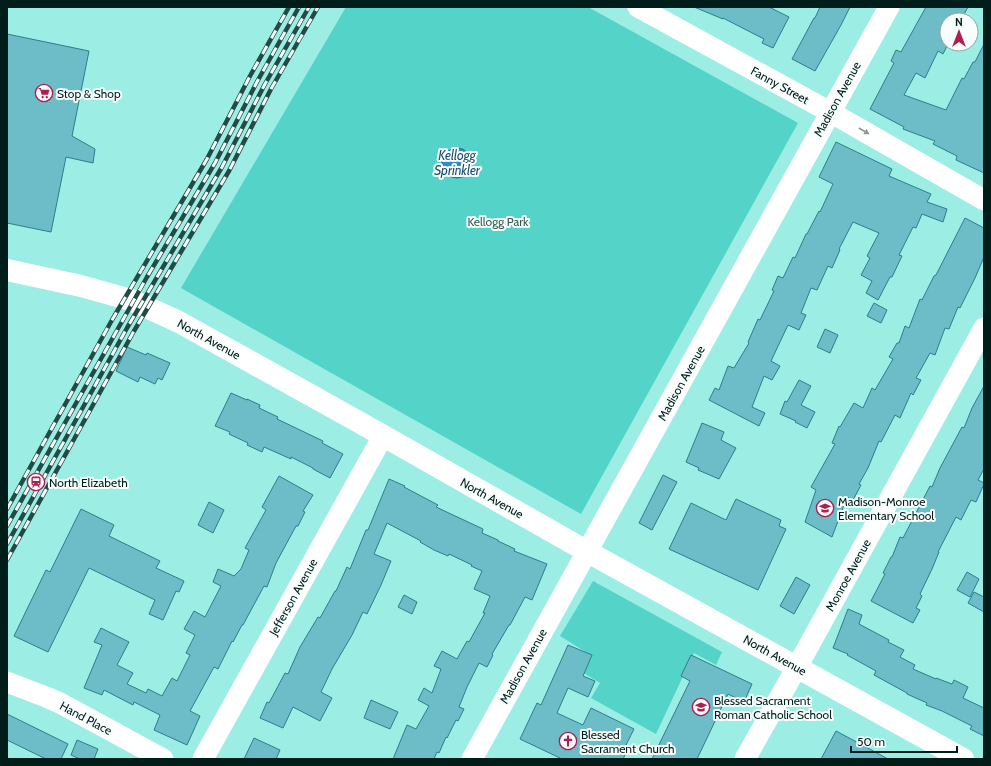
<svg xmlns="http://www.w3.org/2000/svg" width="991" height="766" viewBox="0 0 991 766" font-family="Cabin,sans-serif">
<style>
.green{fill:#54d4c8}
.water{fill:#3489cd;stroke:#246997}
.building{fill:#6dbdc8;stroke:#2a7f89}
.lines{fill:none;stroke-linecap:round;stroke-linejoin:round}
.minor{stroke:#fff;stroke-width:21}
.major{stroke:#fff;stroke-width:22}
.rail-casing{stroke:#224b46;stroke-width:4.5}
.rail{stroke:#f7fefd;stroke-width:3;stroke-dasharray:9;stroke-linecap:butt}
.oneway{fill:#8c9998}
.labels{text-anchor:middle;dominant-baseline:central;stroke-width:4;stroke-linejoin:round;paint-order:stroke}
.street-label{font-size:12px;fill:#001d1a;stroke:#f7fefd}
.poi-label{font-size:12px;fill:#001d1a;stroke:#f7fefd;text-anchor:start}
.park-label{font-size:12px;fill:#375854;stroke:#f7fefd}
.water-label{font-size:13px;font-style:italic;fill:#1e496e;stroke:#f7fefd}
</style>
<rect width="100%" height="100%" fill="#9cede4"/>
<g class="green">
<path d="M346 7H588L798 123 581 514 181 288Z"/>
<path d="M593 581 722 652 716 665 694 653 656 734 591 698 600 683 584 673 592 656 560 636Z"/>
</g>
<circle class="water" cx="457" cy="163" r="15"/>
<g class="building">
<path d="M694 7H769L789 17 773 48 762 43 764 39 723 18V19Z"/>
<path d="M820 7H850L841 25 815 71 792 59 814 18H815Z"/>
<path d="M926 7H968L961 20H947V46L943 54 938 51 925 78 916 73 904 95 946 110 962 78 964 79 973 62H975L984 44V173L956 160 957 156 933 144 935 141 903 129 904 127 870 109 894 63 891 61 896 50 901 52Z"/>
<path d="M7 34 89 51 72 136 95 149 93 163 66 157 51 232 7 223Z"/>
<path d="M836 142 892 169 889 176 931 194 927 202 947 209 943 222 922 214 916 228 913 227 899 255 902 256 892 277H890L878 300 866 293 872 281 861 275 870 258 867 256 879 233 853 222 839 249 840 250 832 268 828 266 817 290 811 288 801 313 806 315 799 330 788 325 771 361 780 366 772 380 764 376 752 407 765 413 759 426 709 400 715 388 719 390 728 366 734 368 749 343 748 342 758 319 760 320 774 291 772 290 778 276 783 278 793 257 795 258 806 234H807L819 211 820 212 833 184 819 177Z"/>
<path d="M965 218 984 228V257L975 278 960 308 958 307 949 329 945 328 935 355 930 353 916 378 921 380 913 395 911 393 900 418 895 415 881 442 879 441 868 468 859 484 861 485 853 500 847 497 832 537 805 522 816 490 811 487 835 444 832 443 839 426 840 427 854 403 863 408 872 388 875 390 893 359 889 357 897 343H899L905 326 909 328 920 299 922 300 934 276 936 275Z"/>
<path d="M874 303 887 310 881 323 867 316Z"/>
<path d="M825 329 838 335 830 353 817 347Z"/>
<path d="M127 347 146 355 147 353 170 363 162 380 158 378 155 384 140 377 138 382 116 371Z"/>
<path d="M799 380 811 386 801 405 815 412 807 428 795 422 796 421 780 414 785 401 787 402Z"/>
<path d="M984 386V469L978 480 984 483V484L976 502 971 500 961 520 956 517 938 552H939L932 569 920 594 922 596 916 608 920 610 913 623 871 601 885 574 883 573 891 557H892L900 537 903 538 930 486 932 487 940 468 962 427 964 428 972 408Z"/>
<path d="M231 393 247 400V399L260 405 259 408 278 417 277 419 323 441 322 443 343 454 330 478 313 469V468L291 457V459L264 447 262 452 247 445 248 443 229 434 230 432 215 426Z"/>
<path d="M702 423 724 432 721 440 736 448 719 479 698 470 699 468 686 462Z"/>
<path d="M663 475 677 482 652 530 639 523Z"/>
<path d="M279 476 313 495 303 511 305 512 298 526H296L276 563 267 587 264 586 243 625H242L233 642 232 641 218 669 214 667 190 711 200 716 187 745 154 730 160 715 134 702 133 705 104 690 102 695 84 688 102 645 94 642 101 628 129 642 117 665 133 673 127 684 146 693 148 689 162 696 172 678 177 681 190 655 186 653 195 635 184 629 194 611 205 617 221 586 213 582 218 569 234 576 241 569 249 550 245 548 266 510 262 507Z"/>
<path d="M389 479 405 486 404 487 438 505 436 507 483 529 482 533 498 540V541L515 549 514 551 547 564 532 600 525 597 510 625H509L492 654 493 655 487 667 479 663 467 687 459 707 464 709 458 721 456 720 447 738 446 737 439 753 437 752 434 759H393L407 725 416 729 429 706 418 700 424 688 432 693 441 669 434 666 442 651 457 659 467 641 469 642 485 613H483L490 596 474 589 482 571 471 566 472 565 449 554 448 556 434 550 420 542 421 541 387 523 374 554 391 561 381 585 367 614 363 612 352 635 332 669 321 692 332 698 320 721 293 707 283 728 260 718 267 702 269 703 285 673 288 674 300 647 318 617 320 618 335 591H336L347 567 350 569 366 530H368Z"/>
<path d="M736 499 781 520 779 526 786 529 758 590 669 549 691 503 726 520Z"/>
<path d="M209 502 224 510 213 533 198 525Z"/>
<path d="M81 509 114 525 109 536 160 561 156 568 184 581 179 592 176 591 163 620 149 614 155 600 89 568 48 652 14 636 46 570 50 572Z"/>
<path d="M967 572 979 579 970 597 957 590Z"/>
<path d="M796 577 810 585 794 614 780 606Z"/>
<path d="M974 592 984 597V612L968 603Z"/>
<path d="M404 595 417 602 412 614 398 607Z"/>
<path d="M848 609 862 615 859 624 889 640 888 642 904 650 900 657 915 665 913 669 936 679V678L952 684 954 680 968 687 963 698 984 708V736L970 729 972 726 942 711 926 705 927 703 907 694V693L874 675 876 671 847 655 848 654 833 648Z"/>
<path d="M568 645 592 655 583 676 595 681 588 697 568 688 557 713 583 725 591 708 634 729 624 749 627 751 623 759H562L520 739 537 703 541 705Z"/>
<path d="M691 655 752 684 744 702 728 694 697 759H652L690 681 681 676Z"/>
<path d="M371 700 398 712 390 729 364 718Z"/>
<path d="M7 714 68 744 61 759H46L7 740Z"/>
<path d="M836 731 866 747 888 759H821Z"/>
<path d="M254 738 280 750 276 759H244Z"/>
<path d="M77 740 98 749 94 759H80L71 755Z"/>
</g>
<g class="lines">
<g class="minor">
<path d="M638 7 830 112 984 200"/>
<path d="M7 682 46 697 60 703 163 759"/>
<path d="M203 759 383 436"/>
<path d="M472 759 889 7"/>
<path d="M745 759 802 658 984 328"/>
</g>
<path class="major" d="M7 270 81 286 131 300 179 322 366 426 588 552 963 759"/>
<defs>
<g id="rail">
<path d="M7 509 112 320 207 159 250 76 289 7"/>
<path d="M7 526 147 277 215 163 258 80 299 7"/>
<path d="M7 544 127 328 222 167 265 84 309 7"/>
<path d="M7 560 134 331 229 171 271 89 318 7"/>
</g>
</defs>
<use href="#rail" class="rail-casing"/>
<use href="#rail" class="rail"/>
</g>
<defs><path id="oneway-solid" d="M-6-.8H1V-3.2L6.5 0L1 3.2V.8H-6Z"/></defs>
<use class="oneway" href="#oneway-solid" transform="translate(864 131) rotate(30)"/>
<defs>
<symbol id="supermarket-ring" viewBox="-11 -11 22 22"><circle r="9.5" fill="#f7fefd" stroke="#ae1e51" stroke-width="1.5"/><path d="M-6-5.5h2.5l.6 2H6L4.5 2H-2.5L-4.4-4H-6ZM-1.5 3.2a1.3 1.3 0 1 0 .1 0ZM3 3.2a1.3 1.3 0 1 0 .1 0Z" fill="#ae1e51"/></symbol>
<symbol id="station-ring" viewBox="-11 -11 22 22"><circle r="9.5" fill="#f7fefd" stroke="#ae1e51" stroke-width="1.5"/><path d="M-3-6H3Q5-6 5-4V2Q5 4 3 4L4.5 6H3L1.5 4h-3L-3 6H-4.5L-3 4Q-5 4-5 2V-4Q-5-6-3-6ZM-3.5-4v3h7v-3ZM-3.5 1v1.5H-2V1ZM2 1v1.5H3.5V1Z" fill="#ae1e51"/></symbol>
<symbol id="school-ring" viewBox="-11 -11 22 22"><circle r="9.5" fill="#f7fefd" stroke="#ae1e51" stroke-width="1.5"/><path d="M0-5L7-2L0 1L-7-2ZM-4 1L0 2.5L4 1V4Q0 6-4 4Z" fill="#ae1e51"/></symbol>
<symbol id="church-ring" viewBox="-11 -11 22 22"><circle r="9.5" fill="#f7fefd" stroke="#ae1e51" stroke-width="1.5"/><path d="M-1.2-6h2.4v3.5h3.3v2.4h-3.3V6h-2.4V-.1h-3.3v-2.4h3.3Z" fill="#ae1e51"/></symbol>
</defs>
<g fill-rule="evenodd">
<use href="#supermarket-ring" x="34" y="83" width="20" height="20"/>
<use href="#station-ring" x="26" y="472" width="20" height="20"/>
<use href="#school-ring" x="815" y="498" width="20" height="20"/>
<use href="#school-ring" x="691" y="697" width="20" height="20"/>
<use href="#church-ring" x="558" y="731" width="20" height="20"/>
</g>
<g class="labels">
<g class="street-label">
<text transform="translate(780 85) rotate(29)">Fanny Street</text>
<text transform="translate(837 99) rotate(-61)">Madison Avenue</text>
<text transform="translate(209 339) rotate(29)">North Avenue</text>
<text transform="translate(681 383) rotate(-61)">Madison Avenue</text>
<text transform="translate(492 498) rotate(29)">North Avenue</text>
<text transform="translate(848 575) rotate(-61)">Monroe Avenue</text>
<text transform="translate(293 597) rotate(-61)">Jefferson Avenue</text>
<text transform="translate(775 655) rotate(29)">North Avenue</text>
<text transform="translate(523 666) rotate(-61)">Madison Avenue</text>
<text transform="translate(86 718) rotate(28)">Hand Place</text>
</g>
<g class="poi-label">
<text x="57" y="93">Stop &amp; Shop</text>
<text x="49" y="482">North Elizabeth</text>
<text x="838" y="501">Madison-Monroe<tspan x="838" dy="14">Elementary School</tspan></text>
<text x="714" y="700">Blessed Sacrament<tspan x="714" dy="14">Roman Catholic School</tspan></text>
<text x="581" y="734">Blessed<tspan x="581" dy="14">Sacrament Church</tspan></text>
</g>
<g class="park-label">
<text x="498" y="221">Kellogg Park</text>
</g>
<g class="water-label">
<text x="457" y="155">Kellogg<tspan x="457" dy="15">Sprinkler</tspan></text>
</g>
</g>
<rect width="991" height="766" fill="none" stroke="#001d1a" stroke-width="16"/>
<g transform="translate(959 32)"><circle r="19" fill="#f7fefd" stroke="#94a4a2"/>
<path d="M0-3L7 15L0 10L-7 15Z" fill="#ae1e51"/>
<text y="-6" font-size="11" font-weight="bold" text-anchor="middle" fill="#001d1a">N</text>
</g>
<path d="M851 746v6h106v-6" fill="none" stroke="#001d1a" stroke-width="2"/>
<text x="857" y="746" font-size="12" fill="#001d1a" stroke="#f7fefd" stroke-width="3" paint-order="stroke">50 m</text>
</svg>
